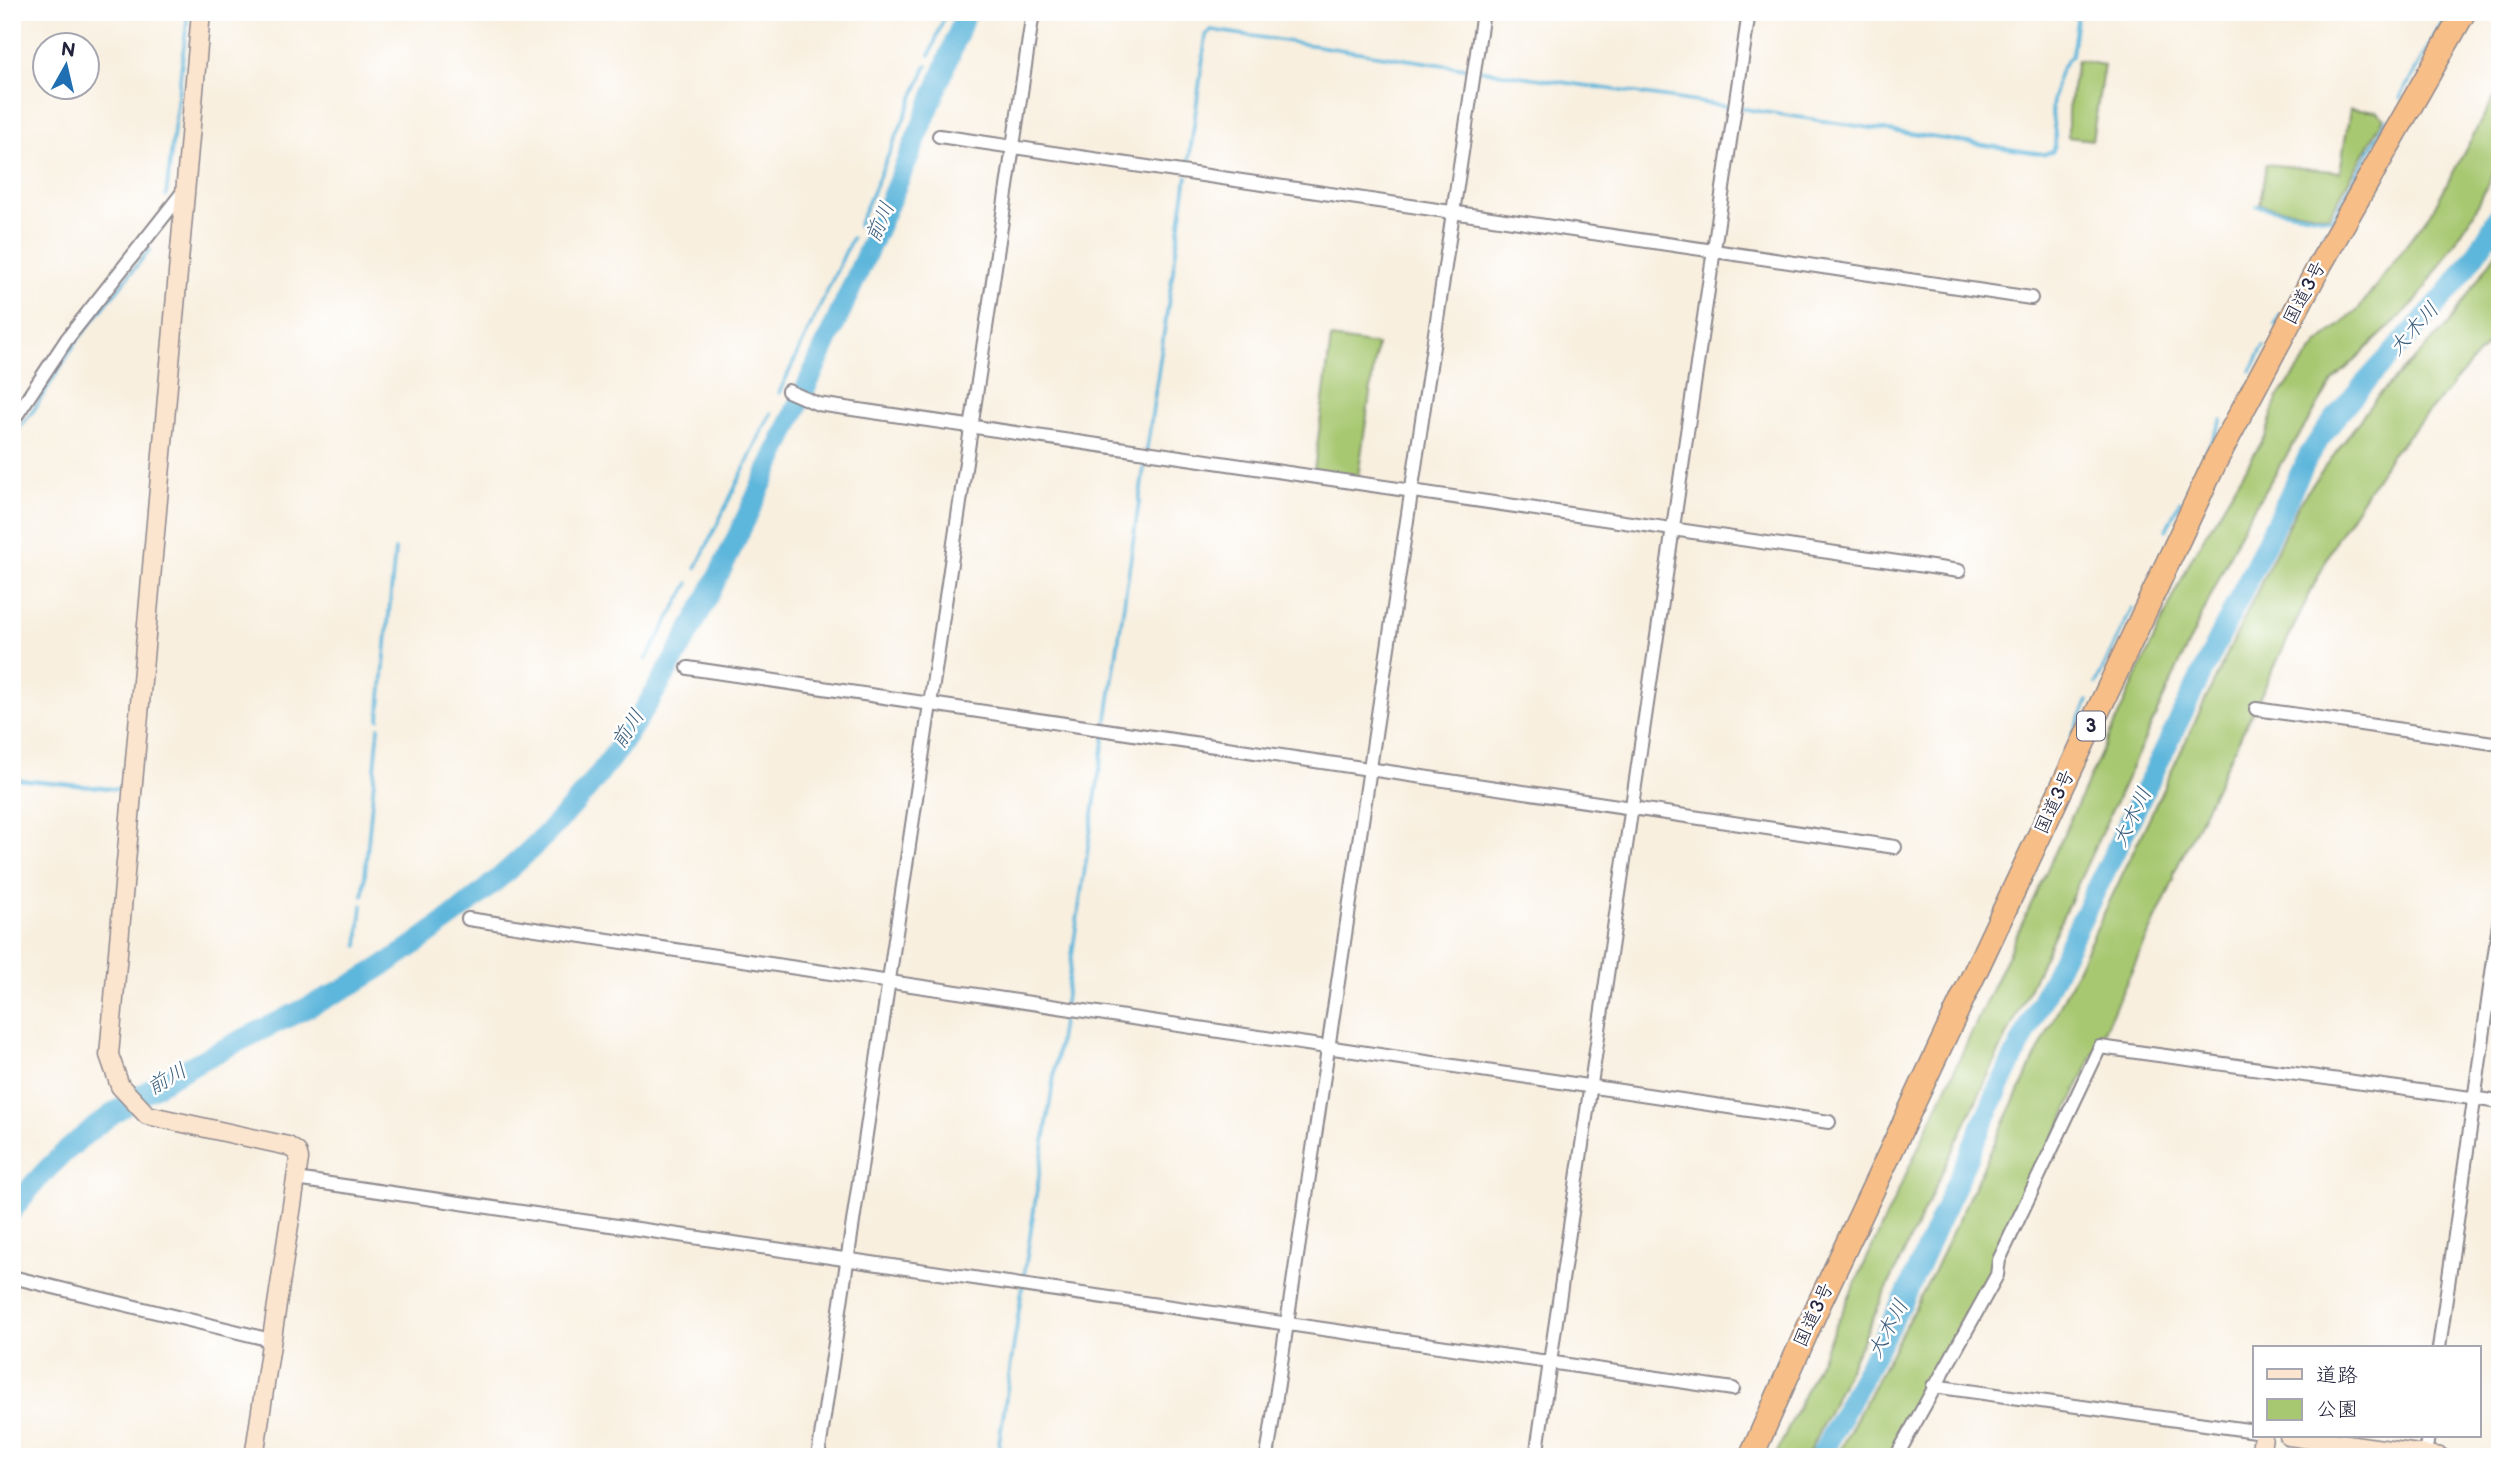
<svg xmlns="http://www.w3.org/2000/svg" width="2512" height="1469" viewBox="0 0 2512 1469" font-family="'Balsamiq Sans','Klee One',sans-serif">
<style>
.green{fill:#a7c871;stroke:#647556;stroke-width:2}
.lines{fill:none;stroke-linecap:round;stroke-linejoin:round}
.stream{stroke:#5db6db;stroke-width:3.5}
.river{stroke:#5db6db;stroke-width:21}
.street-casing{stroke:#8d888d;stroke-width:16}
.secondary-casing{stroke:#8d888d;stroke-width:21}
.highway-casing{stroke:#8d888d;stroke-width:26}
.street{stroke:#fff;stroke-width:12}
.secondary{stroke:#fce5cf;stroke-width:18}
.highway{stroke:#f7be88;stroke-width:23}
.labels{text-anchor:middle;dominant-baseline:central;stroke-width:5;stroke-linejoin:round;paint-order:stroke}
.shield{fill:#fff;stroke:#646476;stroke-width:2}
.shield-label{font-size:18px;font-weight:bold;fill:#22223b}
.street-label{font-size:19px;fill:#22223b;stroke:#fff}
.water-label{font-size:21px;font-style:italic;fill:#3a5d7b;stroke:#fff}
</style>
<rect width="100%" height="100%" fill="#fff"/>
<filter id="ink" filterUnits="userSpaceOnUse"><feTurbulence type="fractalNoise" baseFrequency=".0143" numOctaves="2"/><feDisplacementMap in="SourceGraphic" scale="14" xChannelSelector="R" yChannelSelector="G"/><feConvolveMatrix kernelMatrix="1 2 1 2 8 2 1 2 1" color-interpolation-filters="sRGB"/></filter>
<filter id="wash" filterUnits="userSpaceOnUse"><feTurbulence type="fractalNoise" baseFrequency=".00686" numOctaves="4" result="noise"/><feDisplacementMap in="SourceGraphic" scale="28" xChannelSelector="R" yChannelSelector="G"/><feGaussianBlur stdDeviation="1.57" result="paint"/><feColorMatrix in="noise" values="0 0 0 0 0 0 0 0 0 0 0 0 0 0 0 0 0 1.4 0 .05"/><feComposite in="paint" operator="in"/></filter>
<g filter="url(#wash)">
<rect width="100%" height="100%" fill="#f8efdf"/>
<g class="green">
<path d="M2077 60 2104 65 2092 140 2068 137V111Z"/>
<path d="M2500 86V158L2473 215 2417 300 2333 381 2245 522 2032 983 1807 1457H1775L2191 559 2266 435 2277 399 2318 343 2357 311 2434 208Z"/>
<path d="M2350 109 2377 112 2384 118 2329 216 2260 205 2266 164 2340 172Z"/>
<path d="M2500 247V330L2391 455 2336 540 2174 873V880L1987 1283 1892 1457H1836L1928 1283 2299 503 2375 399 2446 327Z"/>
<path d="M1331 338 1377 345 1358 477 1314 471Z"/>
</g>
<g class="lines">
<g class="stream">
<path d="M930 55 946 12"/>
<path d="M1479 70 1731 107"/>
<path d="M2400 98 2448 12"/>
<path d="M1738 108 2044 154 2053 151C2059 138 2052 125 2052 112 2053 92 2058 68 2072 55L2078 12"/>
<path d="M1188 169 1206 35 1211 30 1471 69"/>
<path d="M166 196 188 12"/>
<path d="M2257 206 2332 219 2387 120"/>
<path d="M858 226 927 65"/>
<path d="M2314 253 2326 230"/>
<path d="M2275 325 2280 315"/>
<path d="M2251 371 2264 346"/>
<path d="M779 393 852 238"/>
<path d="M12 437 33 411 76 342 150 249"/>
<path d="M2192 480 2222 420"/>
<path d="M2166 530 2180 501"/>
<path d="M696 568 771 413"/>
<path d="M646 660 689 583"/>
<path d="M2096 684 2132 608"/>
<path d="M379 719 395 550"/>
<path d="M1106 726 1187 176"/>
<path d="M2071 738 2088 701"/>
<path d="M2056 767 2062 756"/>
<path d="M12 779 126 790"/>
<path d="M363 896 379 727"/>
<path d="M358 946 362 905"/>
<path d="M997 1457 1105 734"/>
</g>
<g class="river">
<path d="M12 1211C96 1095 232 1049 353 984 389 964 426 937 458 912 510 871 560 825 600 773 684 663 746 519 803 394 861 268 918 142 966 12"/>
<path d="M1820 1457 1906 1295 1997 1092 2309 455C2363 369 2455 306 2500 213"/>
</g>
</g>
</g>
<g filter="url(#ink)">
<g class="lines">
<defs>
<g id="street">
<path d="M939 136 2031 298"/>
<path d="M788 391 818 404 1959 571"/>
<path d="M12 422 67 339 186 188"/>
<path d="M688 668 1895 847"/>
<path d="M2256 709 2500 744"/>
<path d="M468 919 1829 1122"/>
<path d="M296 1179 1733 1389"/>
<path d="M12 1277 271 1340"/>
<path d="M2439 1348 2500 917"/>
<path d="M1933 1386 2255 1431"/>
<path d="M2425 1455 2428 1436"/>
<path d="M818 1457 1033 12"/>
<path d="M1267 1457 1483 12"/>
<path d="M1536 1457 1749 12"/>
<path d="M1896 1457 1997 1275 1999 1260 2100 1047 2500 1102"/>
</g>
<g id="secondary">
<path d="M201 12 109 1055 120 1086 147 1115 288 1146 297 1152 299 1159 254 1457"/>
<path d="M2289 1436 2440 1457"/>
<path d="M2260 1457 2263 1436"/>
</g>
<path id="highway" d="M1751 1457 1818 1306 2216 460 2321 263 2464 12"/>
</defs>
<use href="#street" class="street-casing"/>
<use href="#secondary" class="secondary-casing"/>
<use href="#highway" class="highway-casing"/>
<use href="#street" class="street"/>
<use href="#secondary" class="secondary"/>
<use href="#highway" class="highway"/>
</g>
</g>
<g class="labels">
<rect class="shield" x="2077" y="711.5" width="28" height="29" rx="5"/>
<g class="shield-label">
<text x="2091" y="726">3</text>
</g>
<g class="street-label">
<text transform="translate(2305 293) rotate(-62)">国道3号</text>
<text transform="translate(2055 802) rotate(-65)">国道3号</text>
<text transform="translate(1814 1315) rotate(-65)">国道3号</text>
</g>
<g class="water-label">
<text transform="translate(880 222) rotate(-66)">前川</text>
<text transform="translate(2414 329) rotate(-48)">大木川</text>
<text transform="translate(628 729) rotate(-57)">前川</text>
<text transform="translate(2132 817) rotate(-64)">大木川</text>
<text transform="translate(167 1079) rotate(-30)">前川</text>
<text transform="translate(1888 1329) rotate(-62)">大木川</text>
</g>
</g>
<rect width="2512" height="1469" fill="none" stroke="#fff" stroke-width="42"/>
<rect x="2253" y="1346" width="228" height="91" fill="#ffffff" stroke="#a7a7b1" stroke-width="2"/>
<rect x="2267" y="1369" width="35" height="10" fill="#fce5cf" stroke="#a7a7b1" stroke-width="2"/>
<text x="2316" y="1382" font-size="21" fill="#22223b">道路</text>
<rect x="2267" y="1399" width="35" height="21" fill="#a7c871" stroke="#a7a7b1" stroke-width="2"/>
<text x="2316" y="1416" font-size="21" fill="#22223b">公園</text>
<g transform="translate(66 66) rotate(8)"><circle r="33" fill="#ffffff" stroke="#a7a7b1" stroke-width="2"/>
<path d="M0-5L12 26L0 18L-12 26Z" fill="#1f6fb2"/>
<text y="-10" font-size="19" font-weight="bold" text-anchor="middle" fill="#22223b">N</text>
</g>
</svg>
